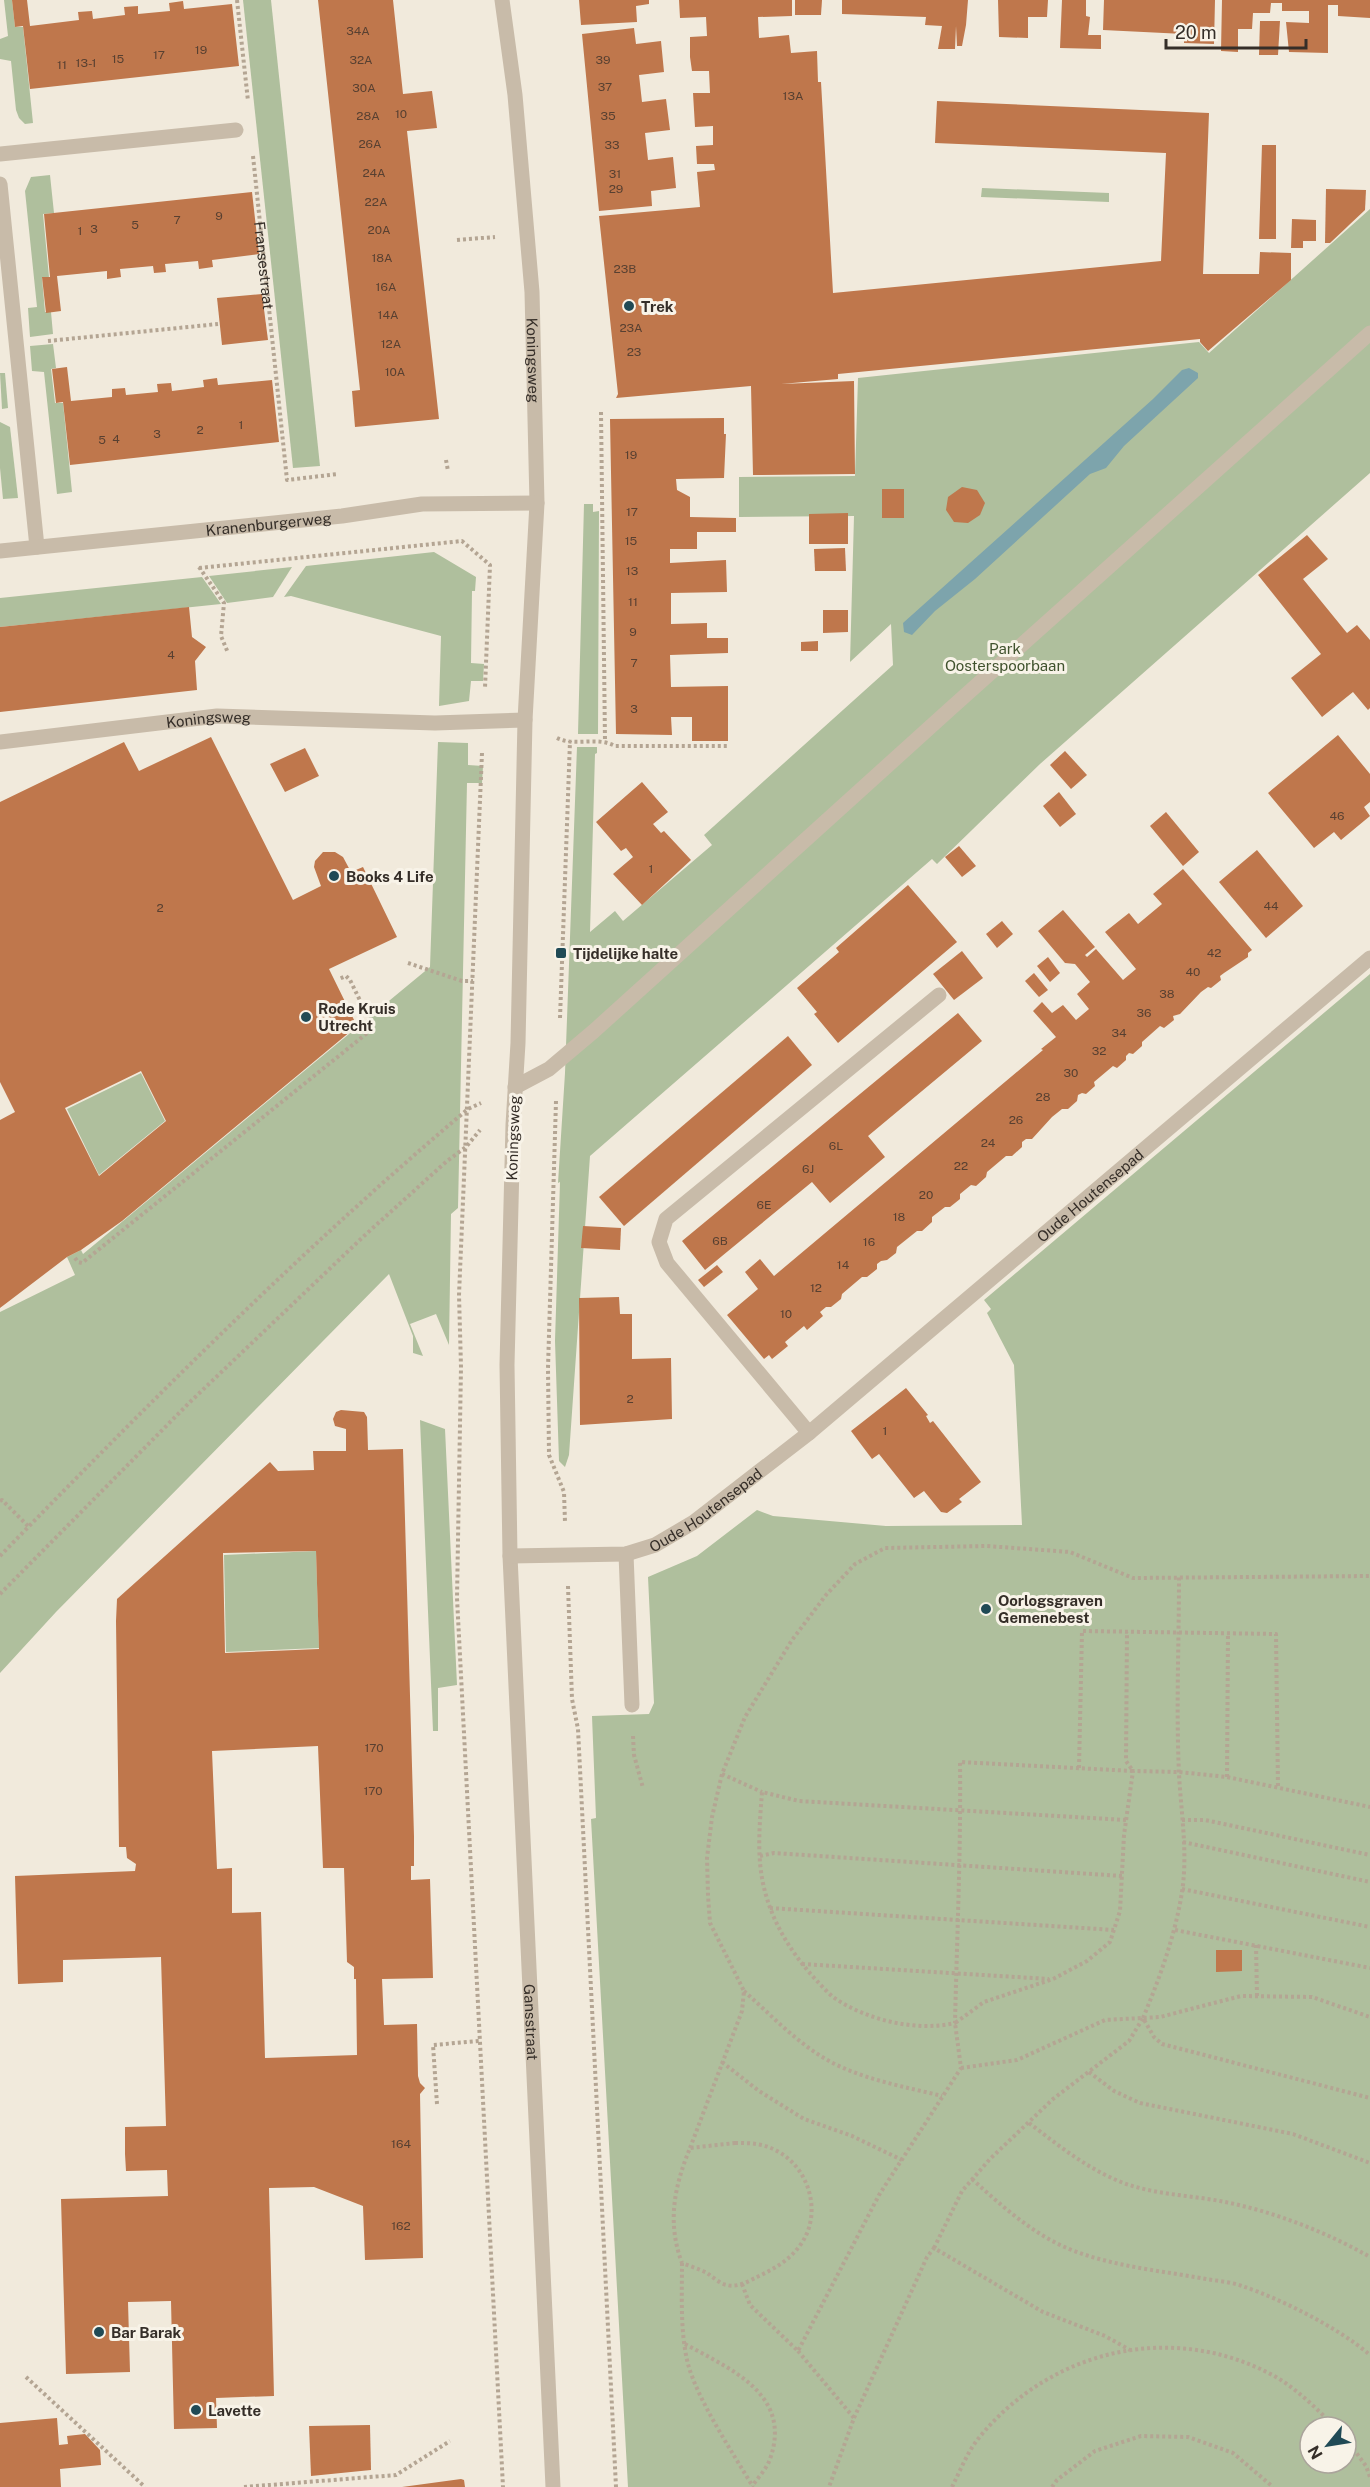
<svg xmlns="http://www.w3.org/2000/svg" width="1370" height="2487" viewBox="0 0 1370 2487" font-family="'Public Sans',sans-serif">
<style>
.green{fill:#afbf9d;fill-rule:evenodd}
.water{fill:#7da4ac}
.building{fill:#bf774c;fill-rule:evenodd}
.lines{fill:none;stroke-linecap:round;stroke-linejoin:round}
.path{stroke:#b4a593;stroke-width:4;stroke-dasharray:3 3;stroke-linecap:butt}
.lane{stroke:#c8bba9;stroke-width:15}
.street{stroke:#c8bba9;stroke-width:15}
.poi-dot{fill:#204a55;stroke:#f8f3e8;stroke-width:2}
.labels{text-anchor:middle;dominant-baseline:central;stroke-width:6;stroke-linejoin:round;paint-order:stroke}
.number-label{font-size:12px;fill:#584031}
.street-label{font-size:15px;fill:#352e28;stroke:#f8f3e8}
.poi-label{font-size:15px;font-weight:bold;fill:#352e28;stroke:#f8f3e8;text-anchor:start}
.park-label{font-size:15px;fill:#40522e;stroke:#f8f3e8}
</style>
<rect width="100%" height="100%" fill="#f1eadc"/>
<g class="green">
<path d="M4 0H12L15 27H23L33 123 25 124 19 118 16 110 11 61 0 59V39L8 36Z"/>
<path d="M243 0H271L320 466 293 468Z"/>
<path d="M50 175 54 213 43 214 49 277 42 278 45 312H51L53 334 30 337 28 308 37 307 25 191 31 177Z"/>
<path d="M982 188 1109 193V202L981 197Z"/>
<path d="M1370 209V473L1040 764 937 864 932 859 590 1156 569 1455 565 1467 559 1461 555 1341 560 1182 558 1183 565 1073 577 747H597V753L595 754 590 932 615 911 623 921 712 845 704 835 893 665 891 624 850 662 854 516 739 517V477L855 476 858 378 1199 342 1209 353Z"/>
<path d="M53 344 56 368 51 369 55 403H63L72 492 57 494 44 372 32 371 30 346Z"/>
<path d="M0 373H5L8 408 2 409Z"/>
<path d="M0 422 10 427 18 498 3 499 0 468Z"/>
<path d="M584 504H593V512L599 511 598 734H578Z"/>
<path d="M434 552 476 577 475 591H472L471 663 484 664 483 681H471L469 701 439 706 441 636 291 596 284 597 306 566Z"/>
<path d="M292 567 273 597 227 603 209 576Z"/>
<path d="M202 577 221 604 0 627V598Z"/>
<path d="M438 742 468 743V765L483 766 482 783H467L458 1208 451 1214 449 1345 436 1314 410 1324 423 1356 413 1353V1336L389 1274 56 1612 0 1673V1312L75 1275 67 1257 81 1250 83 1254 430 967Z"/>
<path d="M1370 974V2487H628L591 1819 596 1818 592 1716 649 1714 654 1703 648 1577 697 1556 757 1510 773 1516 886 1526 1022 1525 1014 1365 987 1313 991 1309 984 1300ZM1310 2427H1346V2463H1310Z"/>
<path d="M141 1073 165 1121 99 1175 67 1109Z"/>
<path d="M420 1420 445 1429 457 1685 438 1688V1731H433Z"/>
<path d="M316 1551 319 1648 226 1652 224 1555Z"/>
</g>
<path class="water" d="M1189 368 1198 373V378L1124 446 1106 468 1090 474 975 579 935 611 912 635 904 632 903 623 1153 399 1182 370Z"/>
<g class="building">
<path d="M12 0H27L30 26 79 20 78 12 92 11 93 19 125 15 124 7 138 6V14L170 11 169 3 183 1 184 9 232 4 239 66 30 89 23 26 15 27Z"/>
<path d="M318 0H393L403 94 432 91 437 128 407 131 439 419 355 427 352 391 360 390Z"/>
<path d="M579 0H649V4L636 6 637 22 581 25Z"/>
<path d="M679 0H792V16L758 17 759 38 789 35 791 53 817 51 818 82H821L833 293 1161 261 1166 153 935 143 937 101 1209 113 1203 274H1259L1260 252 1291 253V280L1208 351 1200 342V339L838 374V379L781 384 854 381 855 474 753 475 751 386 616 398 618 394 599 216 700 207 697 172 715 170 714 164H697L696 146 713 145V126L695 127 693 93H710L709 71H692L690 57V37L707 36 706 17 680 18Z"/>
<path d="M795 0H822L821 15H795Z"/>
<path d="M842 0H968L966 25 962 46H957L956 26 955 49H938L942 26 925 25 926 17 842 14Z"/>
<path d="M998 0H1048L1047 17H1028V38L999 37Z"/>
<path d="M1062 0H1086V16L1090 17 1088 35H1101V49L1060 48Z"/>
<path d="M1104 0H1215L1214 44 1184 43V34L1103 30Z"/>
<path d="M1222 0H1370V18L1338 16V5H1328V53L1289 52 1286 22 1309 23V11H1282V3H1271L1270 13H1253L1252 29H1238V52L1221 51Z"/>
<path d="M1260 21H1280L1278 55H1259Z"/>
<path d="M634 28 636 44 661 41 664 72 639 75 642 102 666 99 670 130 645 133 648 160 673 157 676 188 651 191 652 206 599 211 582 34Z"/>
<path d="M1262 145H1276V239H1259Z"/>
<path d="M1326 189 1366 190 1365 210 1330 243H1325Z"/>
<path d="M252 192 259 254 212 260 213 267 199 269 198 261 165 264 166 272 154 273 153 266 120 269 121 277 107 279V271L57 276 61 311 46 313 42 277H50L44 214Z"/>
<path d="M1292 219 1316 220V241H1303V248H1291Z"/>
<path d="M262 294 268 340 222 345 217 298Z"/>
<path d="M67 367 71 401 112 397V389L125 388 126 395 158 392 157 384 171 383 172 391 204 387 203 380 217 378 218 385 272 380 279 442 70 465 63 402 56 403 52 369Z"/>
<path d="M724 418V434H726L724 478 676 479 677 490 690 497V517L736 518V532H697V549H670V563L726 560 727 592 671 593V624L707 623V638H728V653L670 655 671 687 728 686V741H692V717H671L672 735 616 734 610 419Z"/>
<path d="M962 487 977 490 985 503 980 515 968 523 954 522 946 510 948 497Z"/>
<rect x="882" y="489" width="22" height="29"/>
<path d="M848 513V544H809V514Z"/>
<path d="M1307 535 1328 559 1303 579 1347 633 1357 625 1370 640V708L1368 710 1353 692 1322 717 1291 678 1321 654 1258 575Z"/>
<path d="M845 548 846 571H815L814 549Z"/>
<path d="M189 607 192 637 206 647 195 661 197 690 0 712V627Z"/>
<path d="M823 610H848V632L823 633Z"/>
<path d="M818 641V651H801V642Z"/>
<path d="M1338 735 1370 774V802L1364 807 1370 816 1341 840 1334 832 1314 848 1268 793Z"/>
<path d="M211 737 293 900 321 886 314 867 315 861 323 852H335L343 857 351 872 363 867 397 937 329 969 357 1026 122 1221 81 1250 67 1257 0 1308V1120L15 1112 0 1082V802L124 742 139 771ZM141 1071 166 1121 99 1176 65 1108Z"/>
<path d="M305 748 319 776 285 792 270 764Z"/>
<path d="M1065 751 1087 775 1071 789 1050 765Z"/>
<path d="M642 782 668 812 653 824 661 833 664 831 691 860 642 905 613 874 633 857 626 848 621 851 596 822Z"/>
<path d="M1059 792 1076 814 1060 827 1043 806Z"/>
<path d="M1166 812 1199 852 1183 866 1150 826Z"/>
<path d="M959 846 976 866 962 877 945 857Z"/>
<path d="M1257 850 1303 906 1266 938 1219 882Z"/>
<path d="M1183 869 1252 950 1248 953V957L1224 973 1220 976 1221 980 1211 988 1208 987 1201 992 1180 1014 1173 1016 1174 1020 1164 1028 1160 1026 1142 1042V1046L1133 1054 1129 1053 1126 1056V1060L1117 1068 1113 1066 1094 1082 1095 1086 1086 1094 1082 1093 1078 1095 1077 1101 1068 1109H1062L1052 1117 1032 1139H1026L1022 1142V1147L1012 1156H1006L987 1172 986 1177 976 1186 971 1185 960 1194V1199L950 1207H945L932 1217V1222L922 1231H917L897 1247 896 1253 887 1260 881 1261 877 1264V1269L867 1277H862L842 1294 841 1299 831 1307H826L820 1312 823 1316 807 1330 804 1326 785 1342 788 1346 772 1359 769 1355 764 1359 727 1315 758 1289 745 1272 760 1259 774 1276 1043 1050 1041 1049 1056 1037 1033 1011 1042 1002 1052 1013 1063 1005 1076 1020 1089 1009 1077 994 1090 982 1075 964 1065 963 1038 931 1063 910 1095 947 1085 955 1087 957 1096 949 1123 980 1136 969 1105 932 1129 913 1138 924 1162 904 1153 894Z"/>
<path d="M908 885 957 942 838 1043 814 1014 817 1012 797 988 839 952 836 948Z"/>
<path d="M1002 921 1013 934 997 948 986 934Z"/>
<path d="M962 951 983 978 954 1000 933 974Z"/>
<path d="M1048 957 1060 973 1050 982 1037 966Z"/>
<path d="M1034 973 1048 990 1039 997 1025 981Z"/>
<path d="M958 1013 982 1041 868 1136 885 1157 830 1203 812 1182 705 1270 682 1241Z"/>
<path d="M788 1036 812 1065 624 1226 599 1197Z"/>
<path d="M583 1226 621 1228 620 1250 581 1248Z"/>
<path d="M717 1265 723 1272 704 1287 698 1280Z"/>
<path d="M619 1297 620 1314H632V1359L671 1358 672 1419 580 1425 579 1298Z"/>
<path d="M906 1388 928 1415 926 1416 930 1423 933 1421 981 1482 959 1499 962 1502 947 1513 941 1512 924 1491 914 1498 879 1454 872 1459 851 1431Z"/>
<path d="M341 1410 364 1412 367 1417 368 1450 403 1449 414 1836V1866H411V1880L430 1879 433 1978 382 1979 384 2025 417 2024 418 2076 420 2083 425 2088 420 2094 423 2258 365 2260 363 2206 314 2187 269 2188 274 2396 216 2398 217 2428 174 2429 171 2301 128 2302 130 2372 66 2374 61 2199 168 2196 167 2170 126 2171 125 2154V2127L166 2126 161 1957 63 1960V1982L18 1984 15 1876 135 1871 136 1864 127 1858 126 1847H119L116 1621 117 1599 270 1462 278 1471 314 1470 313 1451H346V1429L335 1426 333 1419 336 1412ZM316 1551 319 1649 225 1653 223 1553ZM318 1746 323 1868H344L347 1962 354 1967V1979H356L357 2055 265 2058 261 1912 232 1913V1868L217 1869 212 1751Z"/>
<path d="M1216 1950H1242V1971L1216 1972Z"/>
<path d="M57 2418 59 2445 68 2444 67 2436 85 2434 100 2450 101 2465 60 2469 61 2487H0V2423Z"/>
<path d="M370 2425 371 2470 311 2476 309 2426Z"/>
<path d="M461 2479 464 2480 465 2487H402Z"/>
</g>
<g class="lines">
<g class="path">
<path d="M237 0 248 101"/>
<path id="s1" d="M253 156 287 480 338 474"/>
<path d="M457 240 495 237"/>
<path d="M48 341 218 324"/>
<path d="M601 412 605 741"/>
<path d="M446 460 448 471"/>
<path d="M199 567 224 603 221 636 228 653"/>
<path d="M199 568 462 541 490 565 485 688"/>
<path d="M557 738C575 747 597 736 615 746H729"/>
<path d="M482 753 459 1295 461 1367 457 1598 503 2487"/>
<path d="M408 963 462 981H473"/>
<path d="M560 1018 570 741"/>
<path d="M556 1101 548 1368 549 1455 564 1492 565 1522"/>
<path d="M75 1258 78 1262 82 1263 371 1030 372 1025 350 980 346 976 339 979"/>
<path d="M0 1501 2 1500 29 1527"/>
<path d="M0 1556C151 1401 303 1248 468 1109L481 1103"/>
<path d="M568 1586 572 1699 578 1729 616 2487"/>
<path d="M0 1594 190 1402 364 1236 447 1161 466 1147 480 1130"/>
<path d="M633 1736 634 1755 643 1788"/>
<path d="M1079 1768 1082 1631 1276 1634 1278 1788"/>
<path d="M722 1774 762 1792"/>
<path d="M1227 1777 1228 1633"/>
<path d="M1126 1820 799 1801 762 1792C760 1820 757 1850 762 1878 769 1918 790 1952 817 1981 822 1986 828 1993 833 1997 866 2020 916 2032 955 2023 957 1936 961 1849 960 1762L1133 1771 1126 1761 1127 1632"/>
<path d="M1182 1820H1205L1370 1855"/>
<path d="M1183 1842 1370 1882"/>
<path d="M760 1856 774 1853 1122 1876"/>
<path d="M1182 1889 1370 1927"/>
<path d="M770 1908 1114 1930"/>
<path d="M1175 1930 1370 1968"/>
<path d="M1256 1945 1257 1996"/>
<path d="M802 1964 1049 1979"/>
<path d="M744 1991C771 2015 799 2045 831 2062 865 2080 906 2087 942 2096"/>
<path d="M1143 2018C1160 1977 1175 1936 1182 1892 1188 1853 1181 1812 1179 1774 1176 1708 1179 1643 1179 1577"/>
<path d="M722 2062 759 2091 804 2119 852 2136 902 2160"/>
<path d="M961 2068 1017 2060 1105 2020 1160 2017 1241 1996 1312 1997 1370 2017"/>
<path d="M1089 2072 1114 2091 1140 2103 1293 2134 1370 2163"/>
<path d="M437 2104 433 2045 479 2041"/>
<path d="M1029 2123C1058 2145 1086 2168 1121 2182 1154 2195 1191 2195 1225 2202 1275 2212 1326 2232 1370 2257"/>
<path d="M735 2143C749 2143 762 2143 775 2150 809 2166 823 2213 801 2244 790 2260 774 2269 757 2277 749 2281 737 2288 727 2285 720 2284 713 2277 707 2273 699 2269 690 2266 682 2263 667 2223 674 2187 690 2148Z"/>
<path d="M690 2148 742 2011 744 1991 710 1923 708 1895 707 1858 712 1817 722 1774 745 1717 792 1640 826 1595 855 1564 885 1548 987 1546 1070 1552 1133 1578 1370 1576"/>
<path d="M972 2179C1003 2207 1037 2238 1077 2252 1118 2267 1163 2271 1206 2279 1218 2281 1231 2282 1242 2286 1281 2299 1339 2328 1370 2355"/>
<path d="M934 2248 962 2191 990 2159 1053 2099 1129 2041 1143 2018 1154 2037 1162 2044 1370 2098"/>
<path d="M682 2263C682 2296 680 2332 688 2364 698 2401 733 2453 753 2487"/>
<path d="M742 2284 750 2305 798 2351 879 2195 961 2068 955 2023 984 2002 1053 1979 1087 1961 1110 1942 1120 1911 1124 1835 1133 1771 1179 1772 1227 1777 1370 1807"/>
<path d="M685 2344C730 2369 793 2394 770 2459 767 2468 758 2478 752 2486"/>
<path d="M798 2351 854 2418 829 2487"/>
<path d="M26 2377 145 2487"/>
<path d="M854 2418 927 2257 934 2248 1043 2312 1105 2336 1130 2350"/>
<path d="M1346 2439 1366 2466 1370 2477"/>
<path d="M244 2487 396 2475 450 2441"/>
<path d="M952 2487C960 2471 967 2453 978 2439 1050 2349 1174 2320 1276 2377 1298 2390 1317 2409 1335 2427"/>
<path d="M1052 2487 1057 2480 1095 2451 1141 2436 1188 2437 1233 2453 1273 2487"/>
</g>
<g class="lane">
<path id="s2" d="M0 742 217 716 435 723 525 720"/>
<path d="M515 1087 549 1069 594 1031 949 710 1370 333"/>
</g>
<g class="street">
<path id="s3" d="M502 0 515 95 532 292 537 503 525 720 518 1043 513 1125 507 1365 510 1556 553 2487"/>
<path d="M0 154 236 130"/>
<path d="M0 184 37 547"/>
<path id="s4" d="M0 551 342 516 422 504 537 503"/>
<path d="M809 1433 667 1263 659 1242 666 1219 939 995"/>
<path d="M626 1554 632 1705"/>
<path id="s5" d="M510 1556 626 1554 655 1545 694 1522 809 1433 1370 958"/>
</g>
</g>
<g class="poi-dot">
<circle cx="629" cy="306" r="6"/>
<circle cx="334" cy="876" r="6"/>
<rect x="555" y="947" width="12" height="12" rx="3"/>
<circle cx="306" cy="1017" r="6"/>
<circle cx="986" cy="1609" r="6"/>
<circle cx="99" cy="2332" r="6"/>
<circle cx="196" cy="2410" r="6"/>
</g>
<g class="labels">
<g class="number-label">
<text x="358" y="31">34A</text>
<text x="201" y="50">19</text>
<text x="159" y="55">17</text>
<text x="118" y="59">15</text>
<text x="361" y="60">32A</text>
<text x="603" y="60">39</text>
<text x="86" y="63">13-1</text>
<text x="62" y="65">11</text>
<text x="605" y="87">37</text>
<text x="364" y="88">30A</text>
<text x="793" y="96">13A</text>
<text x="401" y="114">10</text>
<text x="368" y="116">28A</text>
<text x="608" y="116">35</text>
<text x="370" y="144">26A</text>
<text x="612" y="145">33</text>
<text x="374" y="173">24A</text>
<text x="615" y="174">31</text>
<text x="616" y="189">29</text>
<text x="376" y="202">22A</text>
<text x="219" y="216">9</text>
<text x="177" y="220">7</text>
<text x="135" y="225">5</text>
<text x="94" y="229">3</text>
<text x="379" y="230">20A</text>
<text x="80" y="231">1</text>
<text x="382" y="258">18A</text>
<text x="625" y="269">23B</text>
<text x="386" y="287">16A</text>
<text x="388" y="315">14A</text>
<text x="631" y="328">23A</text>
<text x="391" y="344">12A</text>
<text x="634" y="352">23</text>
<text x="395" y="372">10A</text>
<text x="241" y="425">1</text>
<text x="200" y="430">2</text>
<text x="157" y="434">3</text>
<text x="116" y="439">4</text>
<text x="102" y="440">5</text>
<text x="631" y="455">19</text>
<text x="632" y="512">17</text>
<text x="631" y="541">15</text>
<text x="632" y="571">13</text>
<text x="633" y="602">11</text>
<text x="633" y="632">9</text>
<text x="171" y="655">4</text>
<text x="634" y="663">7</text>
<text x="634" y="709">3</text>
<text x="1337" y="816">46</text>
<text x="651" y="869">1</text>
<text x="1271" y="906">44</text>
<text x="160" y="908">2</text>
<text x="1214" y="953">42</text>
<text x="1193" y="972">40</text>
<text x="1167" y="994">38</text>
<text x="1144" y="1013">36</text>
<text x="1119" y="1033">34</text>
<text x="1099" y="1051">32</text>
<text x="1071" y="1073">30</text>
<text x="1043" y="1097">28</text>
<text x="1016" y="1120">26</text>
<text x="988" y="1143">24</text>
<text x="836" y="1146">6L</text>
<text x="961" y="1166">22</text>
<text x="808" y="1169">6J</text>
<text x="926" y="1195">20</text>
<text x="764" y="1205">6E</text>
<text x="899" y="1217">18</text>
<text x="720" y="1241">6B</text>
<text x="869" y="1242">16</text>
<text x="843" y="1265">14</text>
<text x="816" y="1288">12</text>
<text x="786" y="1314">10</text>
<text x="630" y="1399">2</text>
<text x="885" y="1431">1</text>
<text x="374" y="1748">170</text>
<text x="373" y="1791">170</text>
<text x="401" y="2144">164</text>
<text x="401" y="2226">162</text>
</g>
<g class="street-label">
<text stroke="none"><textPath href="#s1" startOffset="110">Fransestraat</textPath></text>
<text stroke="none"><textPath href="#s3" startOffset="362">Koningsweg</textPath></text>
<text stroke="none"><textPath href="#s4" startOffset="270">Kranenburgerweg</textPath></text>
<text stroke="none"><textPath href="#s2" startOffset="210">Koningsweg</textPath></text>
<text transform="translate(513 1138) rotate(-88)">Koningsweg</text>
<text stroke="none"><textPath href="#s5" startOffset="705">Oude Houtensepad</textPath></text>
<text stroke="none"><textPath href="#s5" startOffset="208">Oude Houtensepad</textPath></text>
<text stroke="none"><textPath href="#s3" startOffset="2025">Gansstraat</textPath></text>
</g>
<g class="poi-label">
<text x="641" y="306">Trek</text>
<text x="346" y="876">Books 4 Life</text>
<text x="573" y="953">Tijdelijke halte</text>
<text x="318" y="1008">Rode Kruis<tspan x="318" dy="17">Utrecht</tspan></text>
<text x="998" y="1600">Oorlogsgraven<tspan x="998" dy="17">Gemenebest</tspan></text>
<text x="111" y="2332">Bar Barak</text>
<text x="208" y="2410">Lavette</text>
</g>
<g class="park-label">
<text x="1005" y="648">Park<tspan x="1005" dy="17">Oosterspoorbaan</tspan></text>
</g>
</g>
<g transform="translate(1328 2445) rotate(240)"><circle r="28" fill="#f8f3e8" stroke="#aaa49b" stroke-width="1.5"/>
<path d="M0-4.5L10 22L0 15L-10 22Z" fill="#204a55"/>
<text y="-9" font-size="16" font-weight="bold" text-anchor="middle" fill="#352e28">N</text>
</g>
<path d="M1166 39v9h140v-9" fill="none" stroke="#352e28" stroke-width="3"/>
<text x="1175" y="39" font-size="18" fill="#352e28" stroke="#f8f3e8" stroke-width="4.5" paint-order="stroke">20 m</text>
</svg>
